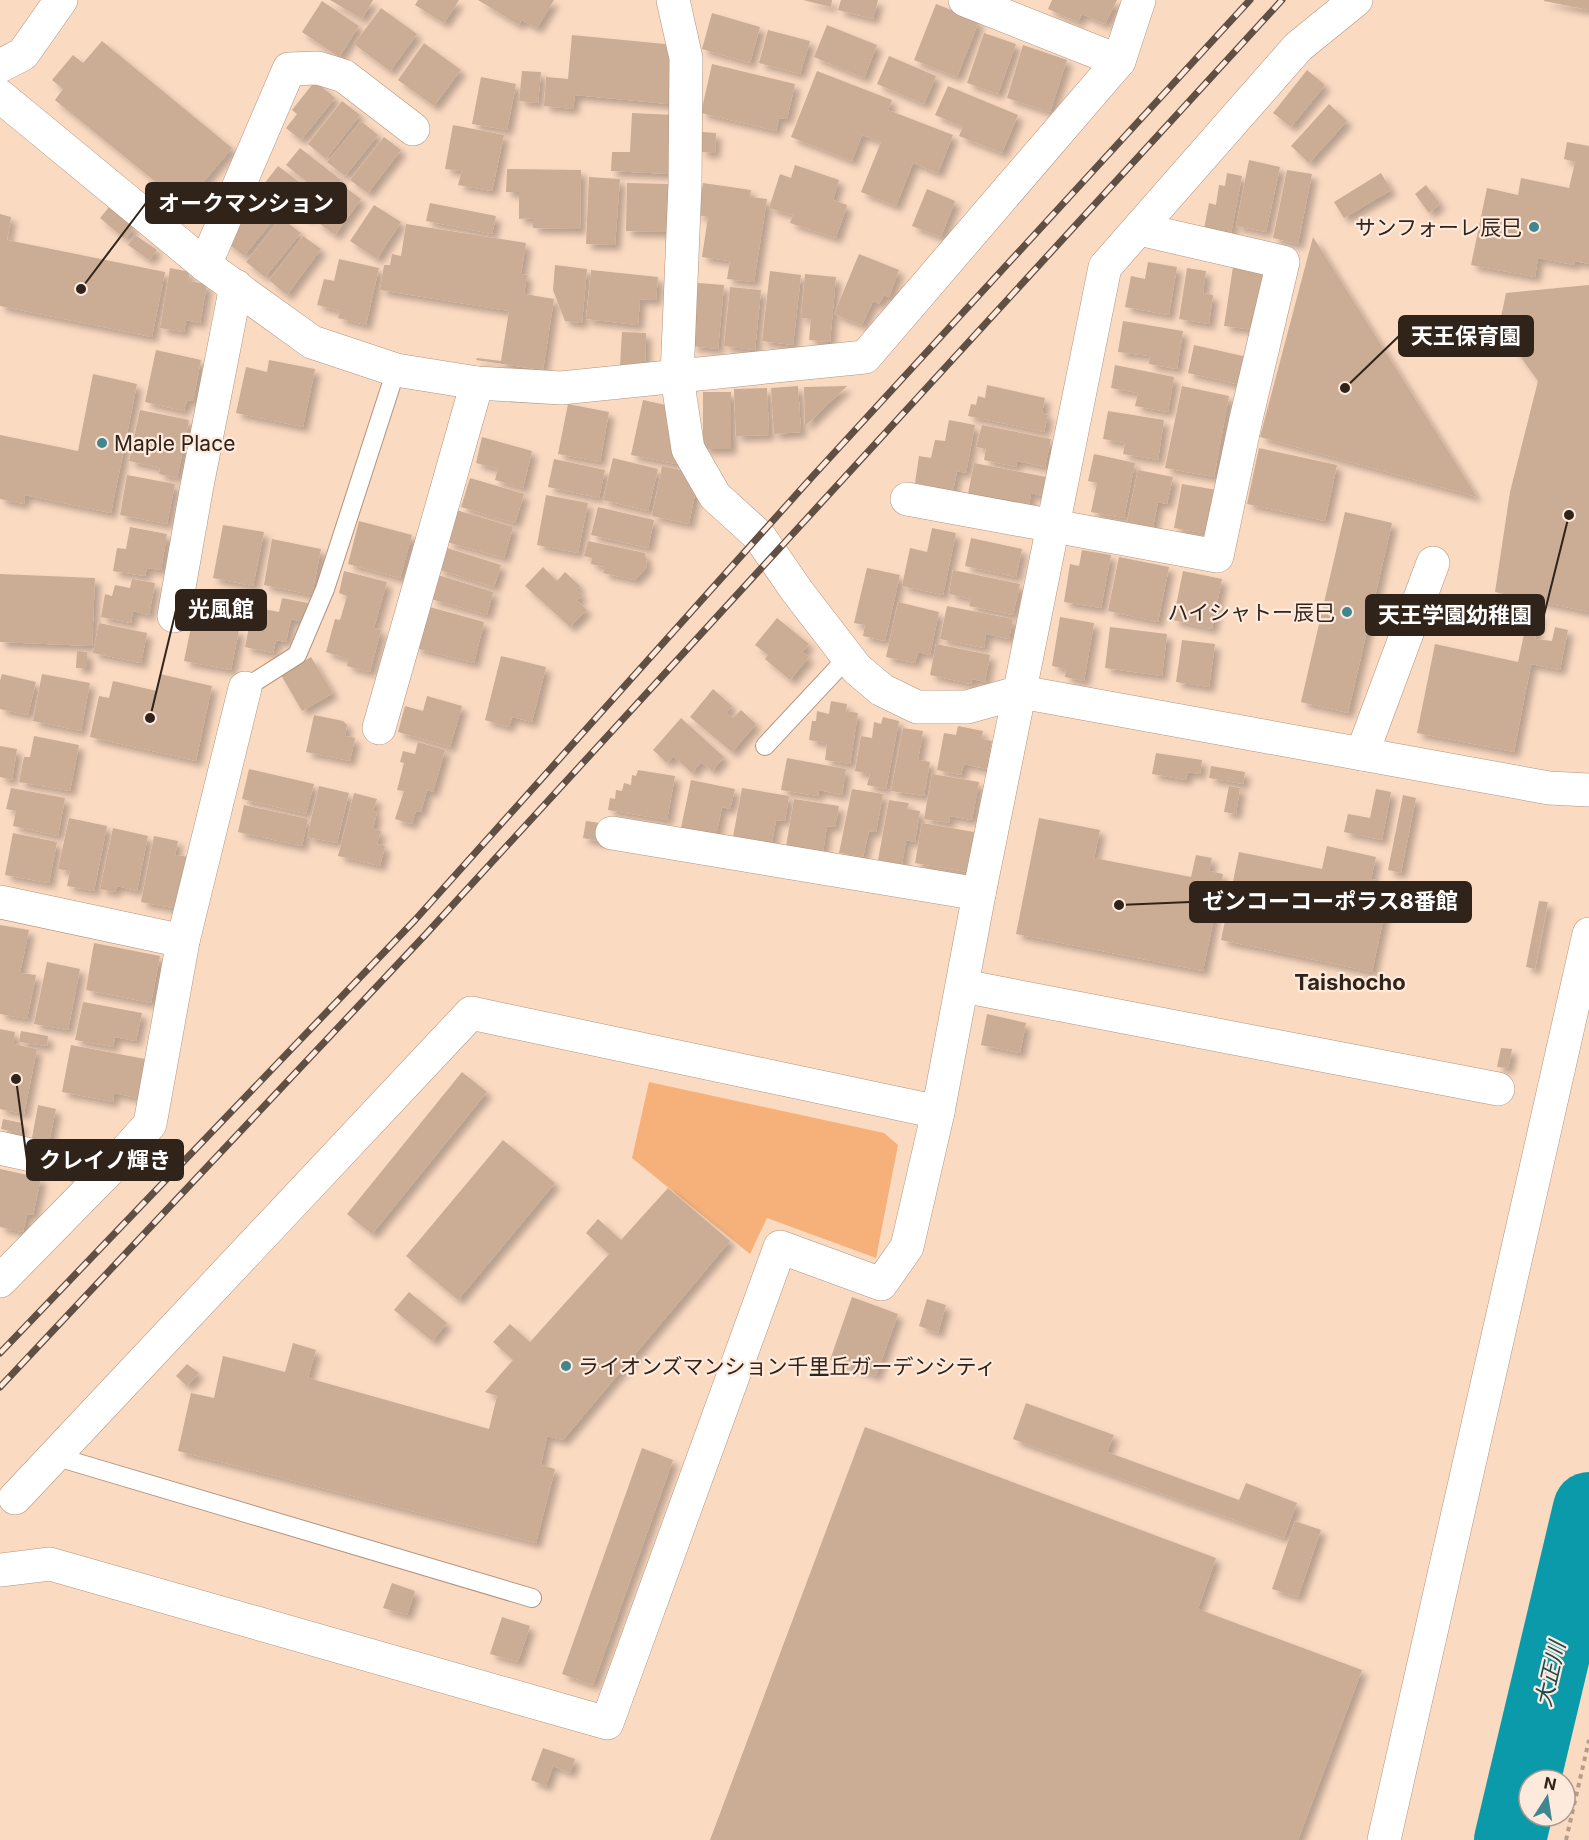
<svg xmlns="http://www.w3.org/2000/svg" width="1589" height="1840" viewBox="0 0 1589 1840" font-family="Inter,'Noto Sans JP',sans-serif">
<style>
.green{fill:#f6b17b}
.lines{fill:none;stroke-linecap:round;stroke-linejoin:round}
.river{stroke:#0a9aa9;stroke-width:72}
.building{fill:#cbac94;filter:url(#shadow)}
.service-casing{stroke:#b2937d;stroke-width:20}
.minor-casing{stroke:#b2937d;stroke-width:34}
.path{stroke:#b69c89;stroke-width:4;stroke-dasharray:4.5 4.5;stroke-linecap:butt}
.service{stroke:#fff;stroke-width:18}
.minor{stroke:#fff;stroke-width:33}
.rail-casing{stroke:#604f43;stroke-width:7}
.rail{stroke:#feeadc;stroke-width:4.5;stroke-dasharray:14;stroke-linecap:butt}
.poi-dot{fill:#3f8690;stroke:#feeadc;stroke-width:2}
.labels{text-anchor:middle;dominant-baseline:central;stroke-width:4.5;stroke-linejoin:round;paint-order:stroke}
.poi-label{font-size:21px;fill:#2f231a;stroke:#feeadc;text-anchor:end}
.neighbourhood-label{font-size:22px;font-weight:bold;fill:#2f231a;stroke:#feeadc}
.water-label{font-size:22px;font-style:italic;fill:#194c53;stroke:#feeadc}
.leader{fill:none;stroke:#2f231a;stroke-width:2}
.callout-dot{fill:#2f231a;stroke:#feeadc;stroke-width:2}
.callout{fill:#2f231a;stroke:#2f231a;stroke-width:2}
.callout-label{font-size:22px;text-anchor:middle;font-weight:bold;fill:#fff}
</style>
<defs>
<filter id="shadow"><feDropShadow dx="5.5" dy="5.5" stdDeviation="3" flood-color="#0004"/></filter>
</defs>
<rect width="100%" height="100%" fill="#fbdac2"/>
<path class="green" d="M649 1082 884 1133 898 1145 876 1258 767 1218 750 1254 632 1158Z"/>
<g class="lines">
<path class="river" d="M1510 1840 1589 1508"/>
</g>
<g class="building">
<path d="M330 0H373L362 19Z"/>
<path d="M418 0H459L444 23 415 5Z"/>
<path d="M478 0H554L537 28 521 20 519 25Z"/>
<path d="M803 0H832L831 7Z"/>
<path d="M841 0H878L873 19 838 10Z"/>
<path d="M1052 0H1117L1105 24 1082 14 1078 22 1048 9Z"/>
<path d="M1544 0H1589V10L1544 1Z"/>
<path d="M322 1 359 26 339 57 302 32Z"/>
<path d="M936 4 979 21 957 77 914 60Z"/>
<path d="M381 8 417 34 390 71 354 44Z"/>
<path d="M712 13 760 27 750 63 702 49Z"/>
<path d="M827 25 877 45 864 78 814 57Z"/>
<path d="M768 30 810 41 800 74 759 63Z"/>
<path d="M984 33 1016 44 998 94 967 83Z"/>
<path d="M572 35 675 45 669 104 575 95 573 109 544 106 546 77 568 79Z"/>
<path d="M102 41 232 148 184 205 55 100 63 89 52 80 73 55 83 63Z"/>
<path d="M424 43 461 70 434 106 398 80Z"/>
<path d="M1023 45 1067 60 1050 112 1007 98Z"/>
<path d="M889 56 936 76 924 104 877 84Z"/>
<path d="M712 64 795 84 787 119 779 118 776 131 701 113Z"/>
<path d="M1307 70 1325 85 1291 127 1273 113Z"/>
<path d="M522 71 541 72 538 103 519 101Z"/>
<path d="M817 71 892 100 888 110 953 135 938 173 913 163 896 206 861 192 881 142 862 135 852 161 791 137Z"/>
<path d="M481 77 516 84 507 130 472 124Z"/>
<path d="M315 81 335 98 301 140 286 128 297 114 292 110Z"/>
<path d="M948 86 1018 115 1002 153 959 136 963 127 935 115Z"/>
<path d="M342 101 360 115 326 159 308 144Z"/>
<path d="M1329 104 1347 121 1309 163 1291 146Z"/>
<path d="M632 113 674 115 671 174 611 171 612 152H630Z"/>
<path d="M361 121 378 135 345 176 327 162Z"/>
<path d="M453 125 504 135 492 191 458 185 462 171 445 169Z"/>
<path d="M702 132 716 133 715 153 701 152Z"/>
<path d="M384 137 401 150 368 193 350 180Z"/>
<path d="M1567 142 1589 146V264L1575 261 1574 265 1538 258 1535 277 1471 265 1487 188 1518 195 1521 178 1569 188 1575 162 1564 159Z"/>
<path d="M300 148 341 180 327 198 286 165Z"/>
<path d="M1249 160 1280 167 1266 232 1236 226Z"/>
<path d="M795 165 839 180 833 200 847 205 836 238 790 223 793 215 769 208 780 174 791 178Z"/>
<path d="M278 166 323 200 309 219 264 184Z"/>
<path d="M507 169 581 170 580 229 533 228V218L519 219V192H506Z"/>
<path d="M1287 170 1312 174 1298 244 1273 238Z"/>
<path d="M1227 173 1242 176 1231 234 1204 229 1209 203 1216 205 1219 185 1225 186Z"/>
<path d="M1381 173 1391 190 1344 218 1334 202Z"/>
<path d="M589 177 620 179 615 245 586 244Z"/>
<path d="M627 183 669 184 668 232 626 231Z"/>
<path d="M703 183 751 190 750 197 767 199 754 282 727 279 730 261 702 257 708 217 698 215Z"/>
<path d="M342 185 361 199 335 235 316 221Z"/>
<path d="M1426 185 1440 204 1429 213 1415 194Z"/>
<path d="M927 189 955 201 941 237 912 226Z"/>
<path d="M258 200 277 215 244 256 225 241Z"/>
<path d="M430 203 496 216 492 234 426 221Z"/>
<path d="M374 205 401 222 377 259 350 241Z"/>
<path d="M109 207 134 228 125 239 100 218Z"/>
<path d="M0 214 11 217 7 240 165 272 152 337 0 306Z"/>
<path d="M281 218 301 233 265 277 246 262Z"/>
<path d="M406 224 526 243 521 274 527 275 524 294 554 299 543 370 476 360 477 358 501 361 509 311 380 290 384 265H390L392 254 401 256Z"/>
<path d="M135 235 157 250 149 260 128 245Z"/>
<path d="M303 236 321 249 287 295 269 280Z"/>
<path d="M1313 237 1477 497 1260 437Z"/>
<path d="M859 254 899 270 889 297 884 295 879 304 873 301 862 325 834 314Z"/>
<path d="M339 259 379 268 366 325 338 318 340 311 317 305 324 279 334 281Z"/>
<path d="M1148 262 1177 267 1169 315 1125 307 1131 276 1145 279Z"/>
<path d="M555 265 587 269 582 323 565 321 553 290Z"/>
<path d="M1233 267 1264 272 1254 330 1224 326Z"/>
<path d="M170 268 190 272 188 281 207 284 200 323 186 320 184 332 160 328Z"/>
<path d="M1187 268 1206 271 1203 293 1213 295 1209 324 1179 319Z"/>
<path d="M591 270 658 277 656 300 640 299 638 325 586 319Z"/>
<path d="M770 271 801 275 793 345 762 341Z"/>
<path d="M805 274 836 277 830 342 809 340 811 318H801Z"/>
<path d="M698 283 724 285 718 349 692 346Z"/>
<path d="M1589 285V612L1495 592 1510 492 1538 381 1499 327 1506 293Z"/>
<path d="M730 287 761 290 755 350 724 346Z"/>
<path d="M1123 321 1183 331 1177 369 1149 364 1150 356 1118 352Z"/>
<path d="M622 332 646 333 645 367 620 366Z"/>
<path d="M1194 345 1247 357 1241 385 1188 373Z"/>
<path d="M156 350 201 360 193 401 187 400 184 411 145 402Z"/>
<path d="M269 360 315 369 303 427 236 413 246 367 267 372Z"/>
<path d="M1115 365 1174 377 1168 412 1135 406 1138 393 1111 388Z"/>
<path d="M93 374 137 384 111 513 25 495 24 504 0 499V435L78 451Z"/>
<path d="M987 385 1045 398 1042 413 1048 415 1044 432 968 416 971 404 976 405 978 396 985 398Z"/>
<path d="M798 386 801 432 774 434 771 388Z"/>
<path d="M847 386 805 426 804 387Z"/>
<path d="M1182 386 1229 396 1214 477 1165 468Z"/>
<path d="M767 388 769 435 736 436 734 389Z"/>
<rect x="703" y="392" width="28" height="57"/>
<path d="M643 400 675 407 683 434 676 464 631 455Z"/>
<path d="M568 404 609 412 600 462 558 454Z"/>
<path d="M140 410 189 420 177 478 159 474 160 468 129 461Z"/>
<path d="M1108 411 1164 420 1158 460 1123 454 1125 443 1103 439Z"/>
<path d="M949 420 975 425 966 473 957 471 953 491 915 483 919 456 931 458 935 440 945 441Z"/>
<path d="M982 425 1051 439 1045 467 1017 461 1016 467 984 460 986 449 976 447Z"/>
<path d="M482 437 532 451 523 488 495 480 498 469 476 463Z"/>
<path d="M1259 448 1337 465 1325 521 1247 504Z"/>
<path d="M1094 454 1135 463 1124 518 1091 512 1097 483 1088 481Z"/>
<path d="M613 458 658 469 648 511 603 500Z"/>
<path d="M554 459 605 470 599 498 548 487Z"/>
<path d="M974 463 1046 477 1043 496 1031 493 1028 511 967 499Z"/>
<path d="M662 466 699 474 689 524 652 516Z"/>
<path d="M1138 470 1173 477 1167 504 1158 502 1153 527 1127 522Z"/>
<path d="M127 475 175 484 167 524 120 515Z"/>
<path d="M470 478 524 494 515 523 461 507Z"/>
<path d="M1182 484 1217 490 1210 534 1174 528Z"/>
<path d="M546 495 588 503 578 553 537 545Z"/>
<path d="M598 507 654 520 648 548 591 535Z"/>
<path d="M456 510 513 527 504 558 447 542Z"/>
<path d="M1345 512 1392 523 1348 713 1301 702Z"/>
<path d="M359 521 412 535 400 578 348 564Z"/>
<path d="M223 525 264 532 253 586 213 578Z"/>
<path d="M130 527 167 534 161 570 147 568 145 576 113 571 117 548 126 549Z"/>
<path d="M932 528 956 533 943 595 902 586 910 548 927 552Z"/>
<path d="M971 538 1022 549 1016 577 965 566Z"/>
<path d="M272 539 321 549 312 595 264 585Z"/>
<path d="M588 541 645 553 647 567 635 580 603 573 605 567 591 564 592 558 584 556Z"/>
<path d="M444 547 501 565 494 587 437 569Z"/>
<path d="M1082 550 1111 555 1101 608 1064 602 1070 564 1079 566Z"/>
<path d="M1119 557 1169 567 1158 622 1108 611Z"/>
<path d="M543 567 557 581 565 572 580 586 576 590 583 596 576 600 587 610 570 627 525 586Z"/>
<path d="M867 568 900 575 885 641 863 636 865 625 854 623Z"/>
<path d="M953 570 1020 584 1013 615 969 606 971 599 949 594Z"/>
<path d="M344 571 387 582 374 628 381 630 370 672 347 666 348 659 326 652 335 619 340 620 347 596 339 593Z"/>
<path d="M1183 571 1222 579 1212 629 1173 620Z"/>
<path d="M0 574 95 578 92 646 0 642Z"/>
<path d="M438 575 493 592 487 615 431 599Z"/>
<path d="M132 579 155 583 149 615 133 611 131 623 101 617 105 594 112 596 115 585 130 588Z"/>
<path d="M282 598 308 603 304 622 291 619 286 642 276 640 273 653 245 647 253 607 279 612Z"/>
<path d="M898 602 939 612 930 655 918 652 915 663 886 657Z"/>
<path d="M426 606 484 622 474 663 415 648Z"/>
<path d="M947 606 1013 619 1009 639 986 634 984 648 940 639Z"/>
<path d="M1529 611 1540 614 1535 639 1552 641 1555 627 1568 630 1560 670 1531 664 1514 752 1417 733 1435 644 1518 662Z"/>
<path d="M1060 617 1094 623 1084 681 1065 677 1066 669 1052 666Z"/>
<path d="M777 618 809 644 802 652 809 657 790 680 765 659 768 655 755 645Z"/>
<path d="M192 622 239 630 231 670 184 661Z"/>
<path d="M99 623 147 633 141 663 93 653Z"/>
<path d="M1110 627 1167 634 1162 676 1105 668Z"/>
<path d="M1182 640 1215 644 1209 687 1176 682Z"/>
<path d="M936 644 990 655 985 682 972 679 971 684 930 675Z"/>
<path d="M77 651 87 652V668H76Z"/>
<path d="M501 656 546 667 532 722 512 717 509 727 485 720Z"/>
<path d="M311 657 333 693 302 711 281 675Z"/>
<path d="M2 674 36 682 28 715 0 709V681Z"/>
<path d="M42 674 90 683 81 731 33 721Z"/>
<path d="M160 674 212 686 196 761 90 737 99 696 109 698 113 681 157 691Z"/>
<path d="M713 689 732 706 726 713 733 718 741 710 756 724 732 752 690 717Z"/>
<path d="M427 696 462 706 450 747 398 732 405 706 423 711Z"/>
<path d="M831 701 847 704 846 711 858 713 850 764 825 760 827 743 809 740 812 721H816L817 711 829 714Z"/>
<path d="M314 715 343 721 347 725 345 736 355 738 350 761 306 752Z"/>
<path d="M883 717 899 721 886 789 867 785 870 774 855 771 861 736 872 738 874 722 881 724Z"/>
<path d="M681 718 724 757 712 771 701 762 692 773 673 756 667 763 653 750Z"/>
<path d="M958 726 983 731 981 739 992 741 986 769 964 764 961 775 937 770 944 733 956 735Z"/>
<path d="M903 728 923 731 918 760 930 762 924 796 891 791Z"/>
<path d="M34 736 79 745 70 791 19 782 24 757H30Z"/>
<path d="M418 742 445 750 433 792 427 790 421 812 416 811 412 824 395 819 404 791 397 790 404 763 400 762 403 751 415 754Z"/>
<path d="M0 746 17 749 12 780 0 777Z"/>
<path d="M1156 753 1202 760 1200 774 1188 772 1186 780 1152 774Z"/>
<path d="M787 758 846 769 842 795 819 790 818 796 781 790Z"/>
<path d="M1211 766 1245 772 1243 784 1209 778Z"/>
<path d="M249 769 314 784 306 814 242 799Z"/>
<path d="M638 770 675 776 667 820 608 810 610 798 615 799 616 790 622 791 624 783 631 785 632 775 636 776Z"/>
<path d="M932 774 979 782 972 820 950 816 949 823 924 819Z"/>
<path d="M691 780 735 789 730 809 722 807 716 836 681 828Z"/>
<path d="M319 786 349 793 337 843 307 837Z"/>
<path d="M1229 786 1240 788 1236 814 1224 812Z"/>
<path d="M11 788 65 798 58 836 13 826 16 811 6 809Z"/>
<path d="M742 788 789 796 785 821 776 820 772 843 733 837Z"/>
<path d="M852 789 883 794 876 832 869 831 863 857 839 853Z"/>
<path d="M1376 789 1391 792 1382 840 1344 832 1348 814 1370 818Z"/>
<path d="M354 793 377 799 373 811 377 812 373 829 381 831 377 844 385 846 380 866 338 856Z"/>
<path d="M1403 795 1416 798 1401 873 1388 870Z"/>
<path d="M794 799 839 806 835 827 827 826 823 852 786 846Z"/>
<path d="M889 800 909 803 907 809 920 811 915 842 906 840 902 865 878 860Z"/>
<path d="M244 805 308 819 302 846 238 832Z"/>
<path d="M69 818 107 826 94 891 67 886 70 871 58 869Z"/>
<path d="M1039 818 1100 830 1094 858 1191 877 1196 855 1212 858 1209 871 1223 874 1203 971 1016 934Z"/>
<path d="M586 821 606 824 603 842 583 838Z"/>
<path d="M922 823 974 832 967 872 915 863Z"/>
<path d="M113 828 148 836 137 891 117 886 115 892 100 889Z"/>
<path d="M13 833 57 842 49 883 5 875Z"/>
<path d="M154 836 178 841 175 855 189 857 179 909 141 902Z"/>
<path d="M1327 846 1376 857 1371 879 1391 883 1372 972 1221 940 1239 852 1322 869Z"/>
<path d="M1539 901 1548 902 1535 969 1526 967Z"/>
<path d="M0 925 29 930 20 973 36 975 27 1019 0 1014Z"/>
<path d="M94 943 160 956 151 1003 86 990Z"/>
<path d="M47 962 80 969 68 1030 34 1024Z"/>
<path d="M83 1002 142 1013 136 1041 115 1037 113 1047 75 1040Z"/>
<path d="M987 1014 1026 1023 1020 1053 981 1045Z"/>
<path d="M0 1029 15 1032 13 1044 37 1049 24 1114 0 1109Z"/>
<path d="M21 1031 48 1036 47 1046 19 1042Z"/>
<path d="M71 1045 145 1059 138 1098 114 1093 113 1102 62 1092Z"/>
<path d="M1501 1048 1512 1049 1508 1068 1497 1067Z"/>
<path d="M462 1072 487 1092 372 1234 347 1214Z"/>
<path d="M38 1105 56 1109 49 1142 32 1138Z"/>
<path d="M3 1119 22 1123 20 1133 1 1129Z"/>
<path d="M503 1140 555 1183 458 1300 406 1256Z"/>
<path d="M0 1169 41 1178 33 1215 27 1214 23 1232 0 1227Z"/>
<path d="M668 1188 730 1241 563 1440 547 1436 541 1465 555 1469 536 1543 178 1451 191 1393 214 1398 223 1356 285 1372 293 1343 316 1350 308 1378 489 1429 497 1396 485 1392 513 1360 493 1342 510 1324 530 1342 609 1254 586 1233 598 1219 621 1240Z"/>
<path d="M409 1292 447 1323 432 1341 394 1310Z"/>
<path d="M852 1297 898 1314 876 1376 830 1360Z"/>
<path d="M927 1299 946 1305 938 1333 919 1326Z"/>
<path d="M187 1364 199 1373 187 1386 176 1376Z"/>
<path d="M1026 1403 1114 1435 1107 1452 1239 1500 1246 1483 1297 1503 1284 1538 1013 1439Z"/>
<path d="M865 1427 1216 1558 1198 1609 1362 1670 1298 1840H710Z"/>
<path d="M642 1448 673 1460 593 1685 562 1674Z"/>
<path d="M1295 1521 1321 1530 1298 1597 1272 1589Z"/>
<path d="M392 1583 415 1591 407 1615 383 1608Z"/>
<path d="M502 1617 530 1626 518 1662 490 1654Z"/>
<path d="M543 1748 575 1759 570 1773 553 1766 546 1786 531 1780Z"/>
</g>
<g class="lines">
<defs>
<g id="service">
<path d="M245 688 297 655 325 589 396 370"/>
<path d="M765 746 848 657"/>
<path d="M54 1456 532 1598"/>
</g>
<g id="minor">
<path d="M673 0 686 58 685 184 677 377 688 449 715 496 759 536 797 591 857 669 882 690 917 707H967L1021 692 1549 788 1589 790"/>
<path d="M965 0 1119 61"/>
<path d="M0 66 23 54 61 0"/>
<path d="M0 96 205 265 312 342 396 370 477 383 561 388 865 357 1119 61 1139 0"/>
<path d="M205 265 289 69 318 68 344 76 413 129"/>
<path d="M907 499 1217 556 1246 419 1283 262 1139 229"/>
<path d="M174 616 196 491 236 286"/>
<path d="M379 728 477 383"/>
<path d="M1362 754 1433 563"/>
<path d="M612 833 979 894"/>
<path d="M0 902 183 941"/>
<path d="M963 986 1498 1089"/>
<path d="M0 1148 107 1172"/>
<path d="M0 1281 107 1172 150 1124 183 941 245 688"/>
<path d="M15 1498 471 1013 938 1112"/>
<path d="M0 1570 50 1564 607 1723 780 1247 881 1284 907 1247 938 1112 979 894 1105 267 1298 47 1356 0"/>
<path d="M1384 1840 1589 934"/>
</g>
</defs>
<use href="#service" class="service-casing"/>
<use href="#minor" class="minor-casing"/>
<path class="path" d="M1566 1840 1589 1740"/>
<use href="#service" class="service"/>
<use href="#minor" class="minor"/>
<defs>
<g id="rail">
<path d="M0 1353 415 920 812 477 1250 0"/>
<path d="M0 1387 427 933 1282 0"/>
</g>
</defs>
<use href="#rail" class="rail-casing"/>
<use href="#rail" class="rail"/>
</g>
<g class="poi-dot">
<circle cx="1534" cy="227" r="6"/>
<circle cx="102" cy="443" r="6"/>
<circle cx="1347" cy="612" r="6"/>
<circle cx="566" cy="1366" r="6"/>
</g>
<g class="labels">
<g class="poi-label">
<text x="1522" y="227">サンフォーレ辰巳</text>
<text x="114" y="443" text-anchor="start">Maple Place</text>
<text x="1335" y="612">ハイシャトー辰巳</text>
<text x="578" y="1366" text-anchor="start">ライオンズマンション千里丘ガーデンシティ</text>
</g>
<g class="neighbourhood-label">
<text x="1350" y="982">Taishocho</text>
</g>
<g class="water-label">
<text transform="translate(1550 1674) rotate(-77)">大正川</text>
</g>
</g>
<path class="leader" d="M81 289L146 203M1345 388L1399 336M150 718L176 610M1569 515L1544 615M1119 905L1190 902M16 1079L27 1160"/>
<g class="callout-dot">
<circle cx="81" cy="289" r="6"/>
<circle cx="1345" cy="388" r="6"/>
<circle cx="150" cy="718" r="6"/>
<circle cx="1569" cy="515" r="6"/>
<circle cx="1119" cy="905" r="6"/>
<circle cx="16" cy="1079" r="6"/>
</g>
<g class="callout">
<rect x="146" y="183" width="200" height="40" rx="6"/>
<rect x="1399" y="316" width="134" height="40" rx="6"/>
<rect x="176" y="590" width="90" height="40" rx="6"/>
<rect x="1366" y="595" width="178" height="40" rx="6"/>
<rect x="1190" y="882" width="281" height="40" rx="6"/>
<rect x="27" y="1140" width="156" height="40" rx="6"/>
</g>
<g class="callout-label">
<text x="246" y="211">オークマンション</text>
<text x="1466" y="344">天王保育園</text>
<text x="221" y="617">光風館</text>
<text x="1455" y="623">天王学園幼稚園</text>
<text x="1330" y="909">ゼンコーコーポラス8番館</text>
<text x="105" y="1168">クレイノ輝き</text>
</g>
<g transform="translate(1547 1798) rotate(12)"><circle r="28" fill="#feeadc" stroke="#ab9a8e" stroke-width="1.5"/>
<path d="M0-4.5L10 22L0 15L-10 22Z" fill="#3f8690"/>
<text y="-9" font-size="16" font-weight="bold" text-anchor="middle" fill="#2f231a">N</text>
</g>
</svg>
